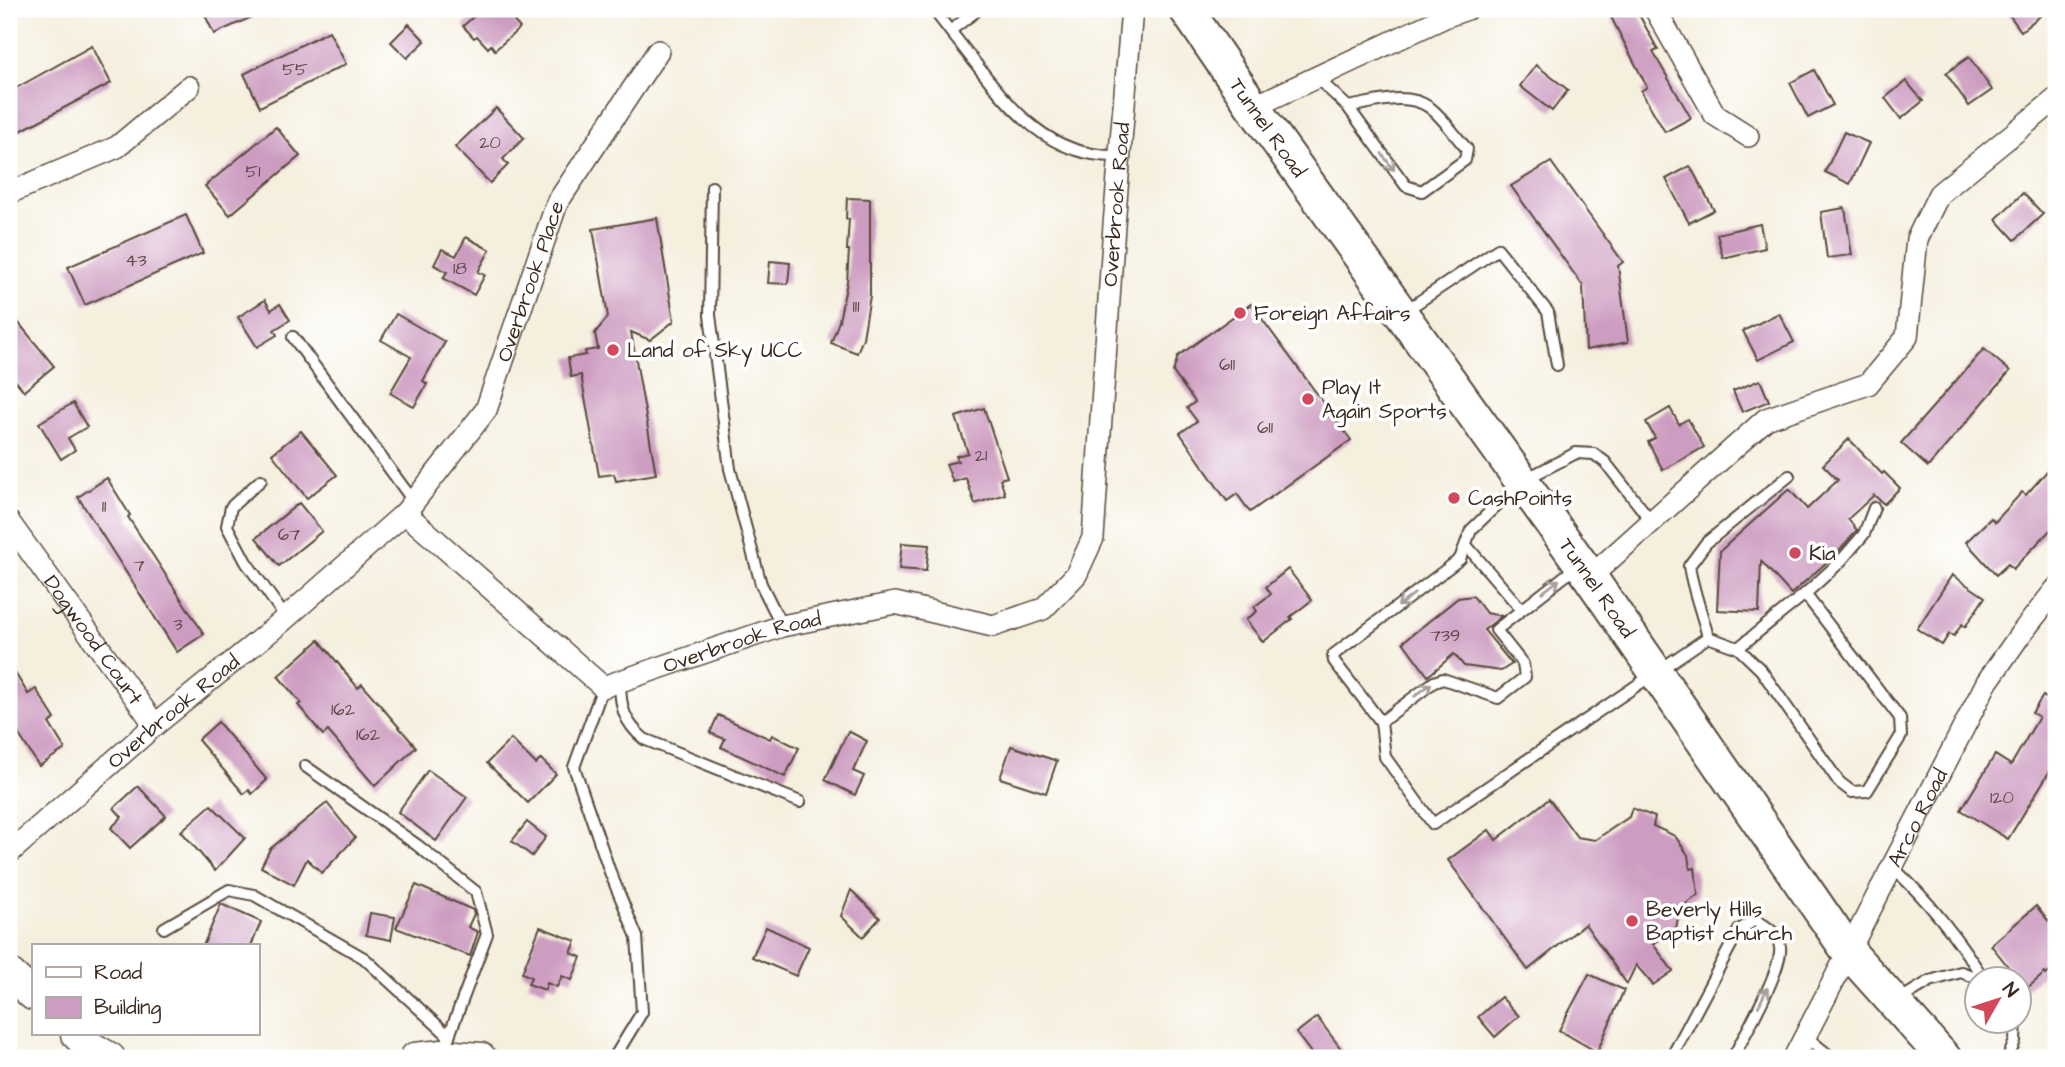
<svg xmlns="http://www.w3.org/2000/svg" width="2065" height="1067" viewBox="0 0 2065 1067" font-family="'Architects Daughter',sans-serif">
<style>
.building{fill:#cd9dc1}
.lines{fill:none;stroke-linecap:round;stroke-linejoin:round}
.lane-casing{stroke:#57483b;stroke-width:14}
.street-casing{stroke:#57483b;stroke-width:24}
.secondary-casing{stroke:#57483b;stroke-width:33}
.primary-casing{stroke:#57483b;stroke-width:37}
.lane{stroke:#fff;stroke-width:10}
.street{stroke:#fff;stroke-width:21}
.secondary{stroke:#fff;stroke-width:30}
.primary{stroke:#fff;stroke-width:33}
.oneway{stroke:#a79f9a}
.poi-dot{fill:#d1495b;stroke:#fff;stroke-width:2.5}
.labels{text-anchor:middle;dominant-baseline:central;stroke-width:7;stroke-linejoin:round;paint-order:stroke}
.number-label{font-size:18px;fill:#604747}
.street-label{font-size:21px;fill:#3b2a1e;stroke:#fff}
.poi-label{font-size:21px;fill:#3b2a1e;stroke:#fff;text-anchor:start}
</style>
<rect width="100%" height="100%" fill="#fff"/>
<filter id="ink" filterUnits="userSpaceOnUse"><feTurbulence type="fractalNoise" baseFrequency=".0143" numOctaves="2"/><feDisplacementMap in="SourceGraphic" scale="14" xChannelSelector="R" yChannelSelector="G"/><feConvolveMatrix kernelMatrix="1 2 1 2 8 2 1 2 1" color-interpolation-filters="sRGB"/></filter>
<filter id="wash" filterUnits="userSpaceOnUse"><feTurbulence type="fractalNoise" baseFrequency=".00686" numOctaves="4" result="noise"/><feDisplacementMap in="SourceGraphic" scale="28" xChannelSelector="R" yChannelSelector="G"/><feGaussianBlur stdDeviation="1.57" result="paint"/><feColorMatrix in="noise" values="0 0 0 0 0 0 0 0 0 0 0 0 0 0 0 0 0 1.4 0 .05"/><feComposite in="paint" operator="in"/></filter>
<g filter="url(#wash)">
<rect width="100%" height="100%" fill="#f5efde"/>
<g id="blocks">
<g class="building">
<path d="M202 9H270L214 34Z"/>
<path d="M482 9H503L520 28 495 50 491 45 488 48 477 36 474 38 463 26Z"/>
<path d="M1627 9H1636L1658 50 1653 52 1691 118 1665 132 1641 91 1647 87 1611 17Z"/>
<path d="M2005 9H2049L2021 31Z"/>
<path d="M409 24 425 41 407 58 391 42Z"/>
<path d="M329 31 346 64 260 107 244 74Z"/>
<path d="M92 46 111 83 9 137V92Z"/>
<path d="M1969 57 1992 90 1969 106 1946 73Z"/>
<path d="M1536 65 1568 90 1552 111 1520 86Z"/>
<path d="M1814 70 1833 105 1808 118 1790 83Z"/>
<path d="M1906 81 1923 101 1901 119 1885 98Z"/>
<path d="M496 108 524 138 503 159 508 165 490 183 455 147Z"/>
<path d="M276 127 300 156 230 215 205 186Z"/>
<path d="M1844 132 1869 143 1850 184 1825 172Z"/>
<path d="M1551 162 1623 262 1618 266 1628 342 1586 350 1583 286 1511 186Z"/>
<path d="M1690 166 1714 210 1689 223 1666 179Z"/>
<path d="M2023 193 2043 214 2015 240 1996 219Z"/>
<path d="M847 198 870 199V296L863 338 857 353 831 343 839 321 847 282 849 250H847L849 219H846Z"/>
<path d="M1845 208 1852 255 1827 258 1821 212Z"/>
<path d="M186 215 203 253 85 305 68 267Z"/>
<path d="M657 218 674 321 650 340 631 332 656 474 616 481 614 474 599 476 581 375 571 377 568 358 586 355 585 351 598 349 595 333 608 317 593 229Z"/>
<path d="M1760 224 1765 248 1723 258 1717 234Z"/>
<path d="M466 237 490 250 478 272 485 275 474 295 443 278 447 272 434 265 442 249 456 256Z"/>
<path d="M770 261 790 263 788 284 768 283Z"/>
<path d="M265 300 271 310 280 304 290 320 274 330 277 335 257 347 238 317Z"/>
<path d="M1251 304 1351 440 1250 512 1237 494 1227 501 1180 433 1197 421 1187 408 1195 402 1173 372 1178 356Z"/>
<path d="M9 311 54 366 24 391 9 373Z"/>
<path d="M1779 313 1794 342 1758 360 1743 331Z"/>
<path d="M396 314 445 342 423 381 427 384 414 407 390 393 411 357 381 340Z"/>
<path d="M1984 349 2010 371 1928 467 1901 443Z"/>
<path d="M1760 380 1769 401 1742 412 1733 391Z"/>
<path d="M73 403 87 427 68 438 75 450 61 459 39 423Z"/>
<path d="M984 408 1007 477 1000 479 1005 494 975 504 966 478 953 482 946 464 958 461 956 456 968 453 956 417Z"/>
<path d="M1670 408 1679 424 1688 419 1704 447 1663 470 1648 442 1655 438 1646 422Z"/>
<path d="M301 431 337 475 307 498 272 454Z"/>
<path d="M1849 439 1882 474 1884 472 1900 488 1884 504 1874 495 1848 519 1857 530 1837 553 1791 594 1761 561 1759 612 1717 610 1720 551 1789 489 1807 509 1838 480 1823 465Z"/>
<path d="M2056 461V524L2013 569 2008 564 1996 575 1966 542 1991 518 1995 522 2022 492 2026 495Z"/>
<path d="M107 478 130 515 128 517 204 634 177 652 78 497Z"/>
<path d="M299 503 322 531 279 566 256 538Z"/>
<path d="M902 543 929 545 926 571 899 569Z"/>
<path d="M1288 569 1312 600 1290 617 1292 619 1263 642 1246 620 1257 611 1254 607 1271 594 1266 587Z"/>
<path d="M1952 575 1985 597 1965 627 1962 624 1954 636 1949 634 1942 645 1917 629Z"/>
<path d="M1473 596 1486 613 1502 616 1484 630 1512 664 1501 671 1464 666 1454 654 1428 676 1403 642 1458 598Z"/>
<path d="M319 640 358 688 362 684 416 747 375 786 328 731 323 735 298 705 301 703 278 676Z"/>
<path d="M9 663 28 694 36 689 55 719 49 723 65 749 39 766 9 719Z"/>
<path d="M2056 687V761L2008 839 1961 810 1995 755 2011 765 2039 717 2032 713 2043 696 2049 700Z"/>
<path d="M718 715 770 739 772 735 799 748 785 777 721 747 725 739 710 733Z"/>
<path d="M218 722 267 780 252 794 249 790 244 794 198 740Z"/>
<path d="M848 731 867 741 853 771 864 776 855 795 825 780Z"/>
<path d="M511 739 536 764 541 759 556 774 528 803 487 763Z"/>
<path d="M1011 746 1057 761 1046 793 1000 778Z"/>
<path d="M428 770 467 797 436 841 398 812Z"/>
<path d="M138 786 166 816 130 848 111 828 122 817 114 808Z"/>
<path d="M1549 799 1577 837 1595 840 1629 817 1632 808 1655 817 1653 826 1675 836 1688 855 1690 869 1695 868 1698 895 1680 908 1676 928 1653 944 1673 971 1653 985 1636 965 1627 984 1585 924 1528 970 1448 860 1489 830 1496 840Z"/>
<path d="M327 803 355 838 322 873 307 859 294 885 261 867 270 849Z"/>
<path d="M211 805 245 838 215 871 181 831Z"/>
<path d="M527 822 546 837 532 856 512 841Z"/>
<path d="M416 885 473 910 474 914 468 927 478 932 470 956 396 928Z"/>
<path d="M851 890 880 918 863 937 841 916Z"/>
<path d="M221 904 261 922 251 946H203Z"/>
<path d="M2036 906 2056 930V967L2046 975 2045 973 2026 989 1991 945Z"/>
<path d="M370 913 395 917 391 940 366 935Z"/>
<path d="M540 927 576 941 571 953 581 957 572 980 562 976 557 987 547 983 545 990 528 984 531 977 522 973Z"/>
<path d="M766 927 809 947 796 976 752 957Z"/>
<path d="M1589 974 1624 990 1597 1052 1559 1030Z"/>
<path d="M1501 997 1519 1016 1495 1037 1478 1017Z"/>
<path d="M1317 1017 1348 1058H1315L1296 1033Z"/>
</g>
</g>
</g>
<g filter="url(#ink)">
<use href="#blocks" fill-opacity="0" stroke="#57483b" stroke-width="2"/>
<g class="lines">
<defs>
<g id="lane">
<path d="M933 9 950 31"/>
<path d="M979 9 950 31C998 89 1036 159 1120 156"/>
<path d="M1316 77 1348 107 1406 186 1422 191 1465 160 1467 149C1455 136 1443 117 1429 107 1406 91 1373 103 1348 107"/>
<path d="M712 187 710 315 730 469 761 584 782 626"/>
<path d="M1405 311 1498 249 1548 312 1557 365"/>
<path d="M293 337 414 502"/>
<path d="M261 480 231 507 227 526 246 562 286 618"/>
<path d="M1466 545 1521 609"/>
<path d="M1579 565 1496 630 1523 664 1525 677 1498 698 1443 679 1434 682 1381 722 1334 661 1333 655 1460 559 1471 530 1522 481 1576 453 1594 454 1605 462 1652 522"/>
<path d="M1708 637C1702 613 1693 591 1689 566L1706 543 1789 476"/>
<path d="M1738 648 1761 670 1839 782 1852 792 1867 791 1901 736 1900 718 1805 594"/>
<path d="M620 681C620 707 624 722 644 739L800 802"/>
<path d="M603 687 574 767 610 872 637 937 642 1012 614 1058"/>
<path d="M1381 722 1385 757 1433 824 1708 637 1738 648 1805 594 1840 562 1864 534 1874 508"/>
<path d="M305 766 417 845 476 892 487 934 443 1052"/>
<path d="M1892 867C1929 900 1957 938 1984 979"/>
<path d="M164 928 229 890 254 895 364 958 449 1036"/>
<path d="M1897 1001 1930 981 1961 972 1979 979"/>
<path d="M1805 1036 1832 1058"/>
<path d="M1671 1058 1739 930 1755 920C1766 926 1778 933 1780 947 1783 969 1744 1035 1733 1058"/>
<path d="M2008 1058 2015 1041 2016 1021"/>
</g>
<g id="street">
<path d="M1655 9 1715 115 1748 136"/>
<path d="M1253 107 1447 16 1467 9"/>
<path d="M9 193 117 147 189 87"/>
<path id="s1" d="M405 513 603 687 782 626 895 603 993 626 1043 609 1076 575 1093 538 1114 225 1132 9"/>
<path id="s2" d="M9 522 155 725"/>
<path d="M1590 577 1766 419 1868 384 1907 337 1917 239 1939 194 2056 99"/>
<path id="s3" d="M9 853 155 725 279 624 405 513 486 410 557 203 658 51"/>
<path id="s4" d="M1794 1058 1987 682 2020 635 2056 589"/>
</g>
<g id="secondary">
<path d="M9 973 33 995"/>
<path d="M76 1034 86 1044 110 1058"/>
<path d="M415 1058 442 1055 481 1058"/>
</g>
<g id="primary">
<path id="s5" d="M1186 9 1253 107 1581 564 1848 951 1944 1058"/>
</g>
</defs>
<use href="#lane" class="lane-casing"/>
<use href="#street" class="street-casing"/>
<use href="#secondary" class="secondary-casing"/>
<use href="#primary" class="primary-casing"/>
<use href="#lane" class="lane"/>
<use href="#street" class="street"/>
<use href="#secondary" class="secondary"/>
<use href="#primary" class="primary"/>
</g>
<defs><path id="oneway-shaft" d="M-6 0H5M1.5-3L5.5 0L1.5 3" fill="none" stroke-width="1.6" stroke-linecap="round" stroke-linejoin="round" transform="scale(1.75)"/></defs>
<g class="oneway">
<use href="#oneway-shaft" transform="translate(1388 162) rotate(54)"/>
<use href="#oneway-shaft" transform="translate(1551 586) rotate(-37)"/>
<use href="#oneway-shaft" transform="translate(1406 600) rotate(143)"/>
<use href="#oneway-shaft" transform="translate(1423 690) rotate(-37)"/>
<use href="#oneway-shaft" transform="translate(1763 997) rotate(-64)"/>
</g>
</g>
<g class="poi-dot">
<circle cx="1240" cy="313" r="7"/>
<circle cx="613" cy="350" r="7"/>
<circle cx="1308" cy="399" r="7"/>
<circle cx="1454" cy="498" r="7"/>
<circle cx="1795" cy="553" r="7"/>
<circle cx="1632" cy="921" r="7"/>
</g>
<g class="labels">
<g class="number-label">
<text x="295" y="69">55</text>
<text x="490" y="142">20</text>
<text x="253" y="171">51</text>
<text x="136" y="260">43</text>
<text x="460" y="268">18</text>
<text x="856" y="306">111</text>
<text x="1227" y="364">611</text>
<text x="1265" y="427">611</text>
<text x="981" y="455">21</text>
<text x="104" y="506">11</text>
<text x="289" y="534">67</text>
<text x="139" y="565">7</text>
<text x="178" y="624">3</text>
<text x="1445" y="635">739</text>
<text x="343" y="709">162</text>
<text x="368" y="734">162</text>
<text x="2002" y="797">120</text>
</g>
<g class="street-label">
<text stroke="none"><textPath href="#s5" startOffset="144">Tunnel Road</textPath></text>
<text stroke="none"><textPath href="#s1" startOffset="1144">Overbrook Road</textPath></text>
<text stroke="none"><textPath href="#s3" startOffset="789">Overbrook Place</textPath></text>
<text stroke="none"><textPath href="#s5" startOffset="710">Tunnel Road</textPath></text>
<text stroke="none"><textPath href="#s2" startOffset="145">Dogwood Court</textPath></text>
<text stroke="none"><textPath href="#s1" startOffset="410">Overbrook Road</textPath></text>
<text stroke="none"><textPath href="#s3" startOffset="217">Overbrook Road</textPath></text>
<text stroke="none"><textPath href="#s4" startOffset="270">Arco Road</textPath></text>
</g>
<g class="poi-label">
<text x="1254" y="313">Foreign Affairs</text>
<text x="627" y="350">Land of Sky UCC</text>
<text x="1322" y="387">Play It<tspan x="1322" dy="24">Again Sports</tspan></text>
<text x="1468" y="498">CashPoints</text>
<text x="1809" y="553">Kia</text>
<text x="1646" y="909">Beverly Hills<tspan x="1646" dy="24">Baptist church</tspan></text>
</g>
</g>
<rect width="2065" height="1067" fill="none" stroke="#fff" stroke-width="35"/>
<rect x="32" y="944" width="228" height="91" fill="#ffffff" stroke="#b1aaa5" stroke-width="2"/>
<rect x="46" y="967" width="35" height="10" fill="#ffffff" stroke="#b1aaa5" stroke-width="2"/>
<text x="94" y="979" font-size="21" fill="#3b2a1e">Road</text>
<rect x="46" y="997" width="35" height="21" fill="#cd9dc1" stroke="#b1aaa5" stroke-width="2"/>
<text x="94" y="1014" font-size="21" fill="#3b2a1e">Building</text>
<g transform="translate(1998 1000) rotate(51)"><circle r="33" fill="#ffffff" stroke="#b1aaa5" stroke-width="2"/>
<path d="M0-5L12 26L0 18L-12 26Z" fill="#d1495b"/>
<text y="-10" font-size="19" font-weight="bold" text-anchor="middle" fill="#3b2a1e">N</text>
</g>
</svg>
